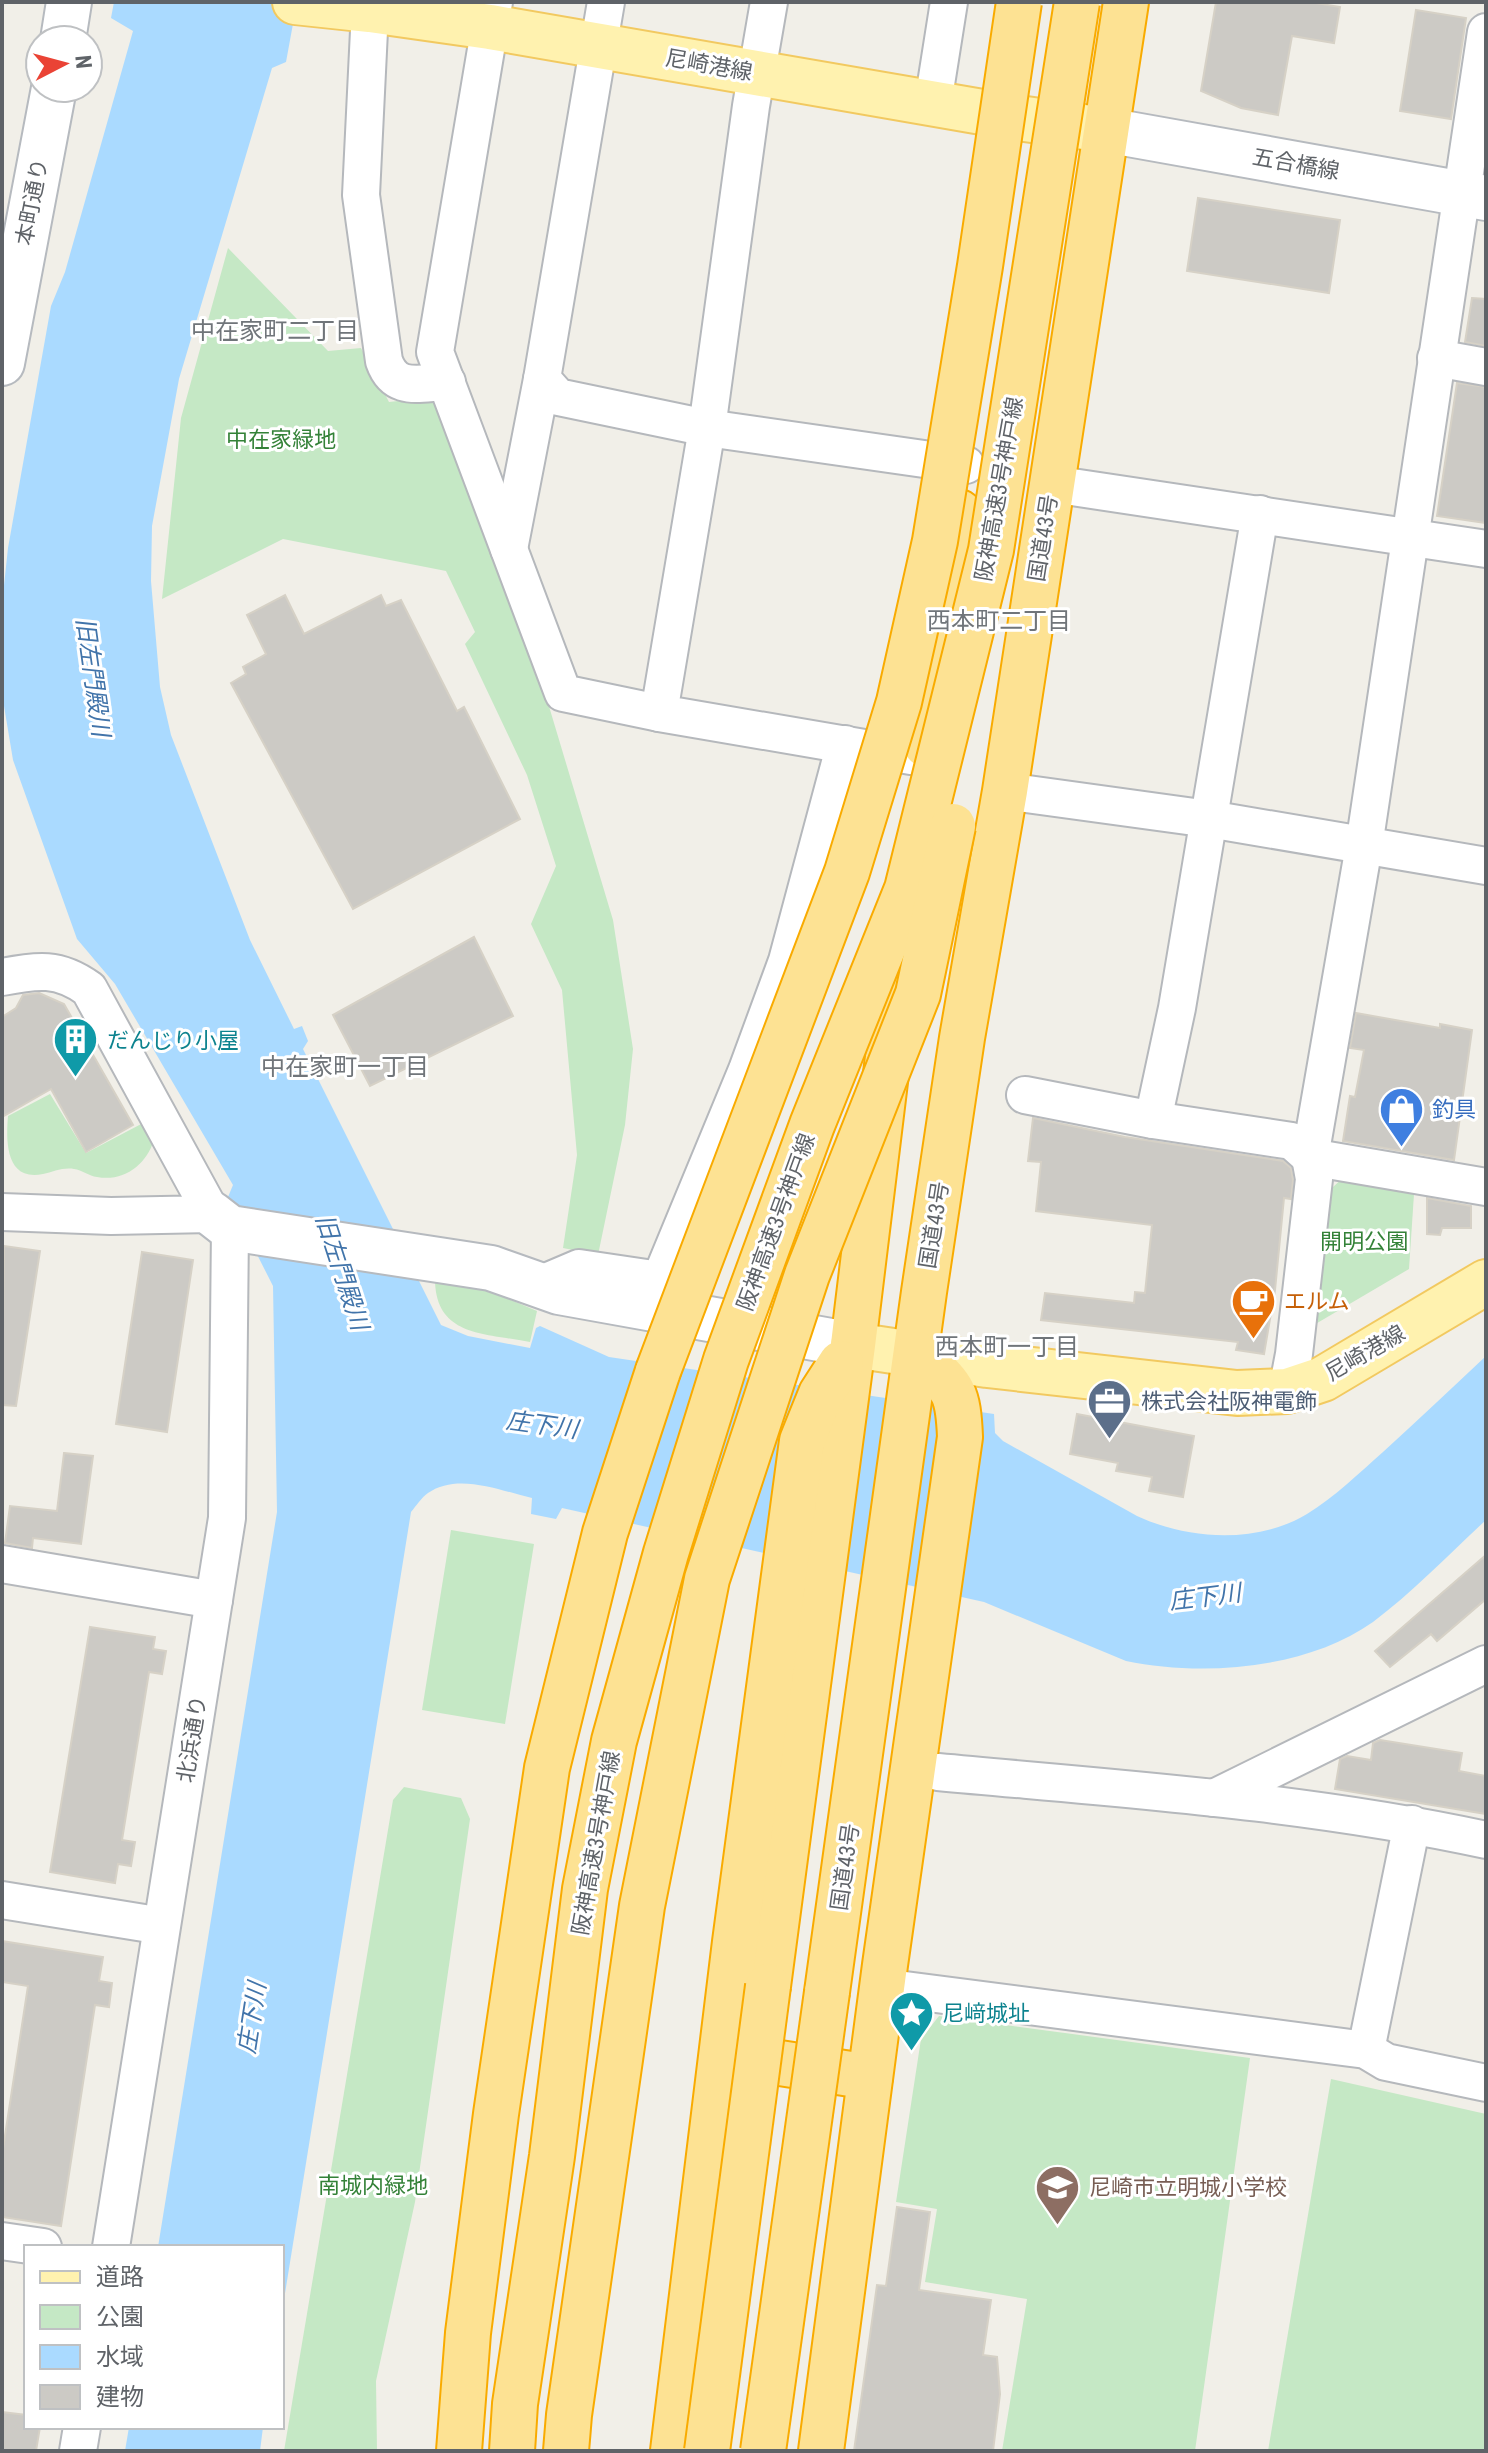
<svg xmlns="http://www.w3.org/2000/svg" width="1488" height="2453" viewBox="0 0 1488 2453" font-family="'Roboto Condensed','Noto Sans JP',sans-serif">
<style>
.green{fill:#c5e8c5}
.water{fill:#aadaff}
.building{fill:#cccac5;stroke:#d6d1c6;stroke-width:2}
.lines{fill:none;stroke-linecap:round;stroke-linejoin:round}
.street-casing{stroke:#b5b8bc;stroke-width:40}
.secondary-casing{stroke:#b6babf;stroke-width:48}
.primary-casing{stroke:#f2c960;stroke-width:48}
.highway-casing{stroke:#f9ab00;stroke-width:48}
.street{stroke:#fff;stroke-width:36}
.secondary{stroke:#fff;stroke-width:44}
.primary{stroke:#fff2af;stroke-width:44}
.highway{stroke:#fde293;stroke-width:44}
.highway-bridge-casing{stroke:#f9ab00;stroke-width:48;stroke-linecap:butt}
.highway-bridge{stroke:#fde293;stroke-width:44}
.labels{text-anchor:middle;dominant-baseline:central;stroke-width:6;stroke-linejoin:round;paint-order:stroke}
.street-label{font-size:22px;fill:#5f6368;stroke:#fff}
.park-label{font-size:22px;fill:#348238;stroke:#fff}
.culture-label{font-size:22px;fill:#0d838f;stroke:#fff;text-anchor:start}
.shop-label{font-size:22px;fill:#366cbe;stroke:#fff;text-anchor:start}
.food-label{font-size:22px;fill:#c56008;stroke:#fff;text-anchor:start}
.service-label{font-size:22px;fill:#4e5e75;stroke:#fff;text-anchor:start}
.education-label{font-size:22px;fill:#785e54;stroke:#fff;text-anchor:start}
.neighbourhood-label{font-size:24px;fill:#70757a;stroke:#fff}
.water-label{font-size:24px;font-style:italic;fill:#4174aa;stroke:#fff}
</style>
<rect width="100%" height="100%" fill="#f1efe8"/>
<g class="green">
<path d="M228 248 328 351 361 348 389 402 435 397 548 703 613 920 633 1049 625 1125 598 1255 563 1248 577 1155 562 990 531 924 556 866 527 775 465 644 475 632 446 571 283 539 162 599 181 418Z"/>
<path d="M50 1094 86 1153 145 1122 154 1140C146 1165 124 1182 97 1177 89 1176 82 1170 74 1169 63 1167 53 1172 43 1174 5 1182 6 1140 8 1116Z"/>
<path d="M1343 1178 1414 1194 1409 1269 1307 1329 1323 1196Z"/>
<path d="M435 1277 469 1282 537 1311 530 1342C485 1333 434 1337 435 1277Z"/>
<path d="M451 1530 534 1544 505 1724 422 1710Z"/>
<path d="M404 1787 461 1798 470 1819 415 2202 376 2381 377 2451H284L393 1800Z"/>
<path d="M939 2016 1250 2058 1195 2451H1002L1027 2299 925 2282 937 2209 896 2202 921 2039Z"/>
<path d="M1331 2079 1486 2114V2451H1268Z"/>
</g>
<g class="water">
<path d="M114 2H297L286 62 272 68 179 379 152 526 151 581 160 687 171 735 250 940 294 1029 302 1026 308 1041 303 1049 441 1325 468 1336 530 1348 536 1328 540 1326 609 1357 994 1414 995 1433 1003 1441 1137 1516C1189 1540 1257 1544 1307 1514 1335 1497 1359 1473 1383 1452 1418 1420 1452 1388 1486 1356V1520C1449 1554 1413 1592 1373 1622 1307 1669 1203 1677 1126 1661L984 1602 562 1508 556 1519 531 1514 532 1498C501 1491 458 1472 428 1493 422 1497 416 1506 411 1512L282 2312V2247H158L277 1512 273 1286 228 1197 233 1185 115 984 77 939 13 760 4 706 2 604 8 548 51 306 65 272 133 31 111 18Z"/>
<path d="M129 2427H263L260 2451H125Z"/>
</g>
<g class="building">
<path d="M1216 2H1310L1340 7 1334 43 1292 36 1278 115 1241 108 1201 91Z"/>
<path d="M1416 10 1466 18 1451 119 1400 111Z"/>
<path d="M1198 198 1340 220 1329 293 1187 271Z"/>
<path d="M1472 298 1486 299V346L1465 342Z"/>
<path d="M1457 383 1486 387V523L1437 516Z"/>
<path d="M285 595 304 634 381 595 386 606 401 600 457 711 464 707 520 819 353 909 231 683 246 674 243 667 266 654 247 615Z"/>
<path d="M474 937 513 1016 370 1086 333 1015Z"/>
<path d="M39 993 64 1004 133 1125 86 1152 51 1089 2 1117V1017L16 1008 23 995Z"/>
<path d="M1356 1013 1440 1028V1024L1472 1030 1454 1160 1343 1141 1350 1096 1355 1097 1364 1050 1350 1048Z"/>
<path d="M1033 1118 1125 1137 1283 1161 1291 1168 1293 1180 1291 1199 1284 1198 1275 1290 1264 1354 1236 1350 1238 1342 1041 1320 1045 1293 1134 1303 1135 1292 1145 1293 1152 1225 1036 1211 1041 1162 1028 1161Z"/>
<path d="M1427 1198 1471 1206V1228H1442L1440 1235 1427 1234Z"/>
<path d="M4 1246 40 1251 16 1406 2 1405Z"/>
<path d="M142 1252 193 1260 167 1432 116 1424Z"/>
<path d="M1077 1414 1194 1436 1183 1497 1149 1491 1152 1477 1116 1471 1118 1463 1070 1454Z"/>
<path d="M64 1453 93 1456 81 1544 33 1538 32 1548 5 1543 10 1506 57 1511Z"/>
<path d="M1486 1555V1599L1437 1641 1431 1634 1390 1667 1375 1651Z"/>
<path d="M90 1627 155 1637 153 1649 166 1651 162 1674 149 1672 122 1840 135 1842 131 1866 118 1864 115 1883 50 1872Z"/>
<path d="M1380 1740 1462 1753 1459 1771 1486 1776V1814L1335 1789 1340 1759 1347 1756 1371 1760 1373 1743Z"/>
<path d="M2 1941 103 1957 99 1981 112 1983 109 2007 95 2005 61 2226 2 2217V2155L28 1986 2 1982Z"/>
<path d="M897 2207 930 2212 919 2290 991 2300 983 2355 997 2357 1000 2394 993 2451H854L877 2285 886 2286Z"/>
<path d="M2 2412 26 2415V2427H40L36 2451H2Z"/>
</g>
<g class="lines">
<defs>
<g id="street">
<path d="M494 2 435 352 563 693 659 713"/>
<path d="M606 2 542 379 558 397 707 428 966 465"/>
<path d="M769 2 751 106 707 428 659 713 911 756"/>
<path d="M370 10 361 195 384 361C395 392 418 383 447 382"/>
<path d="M933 103 949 2"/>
<path d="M1436 358 1486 367"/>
<path d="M1052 484 1486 549"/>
<path d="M509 549 542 379"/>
<path d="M1005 791 1209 819 1486 866"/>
<path d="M2 977C37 970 59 967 89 989L212 1214 111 1216 2 1212"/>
<path d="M1025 1095 1153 1120 1292 1141 1310 1157 1486 1187"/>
<path d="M1153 1120 1177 1008 1260 514"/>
<path d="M539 1285 579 1268 660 1280 747 1070 787 961 845 744"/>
<path d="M1287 1391 1294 1354 1314 1179 1310 1157 1364 846 1486 32"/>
<path d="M2 1564 214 1600"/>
<path d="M938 1772C1121 1789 1306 1801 1486 1840"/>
<path d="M1214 1798 1486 1664"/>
<path d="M2 1900 144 1923"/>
<path d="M882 1987 1366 2050 1386 2062 1486 2083"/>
<path d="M1366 2050 1412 1824"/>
<path d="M2 2241 43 2247"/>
<path d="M111 2247 227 1518 230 1228"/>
<path d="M78 2451 82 2427"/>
</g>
<g id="secondary">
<path d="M63 40 69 2"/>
<path d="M1106 130 1486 198"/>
<path d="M2 363 54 88"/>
<path d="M212 1214 230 1228 491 1268 559 1292 853 1345"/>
</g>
<g id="primary">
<path d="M295 2 370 10 490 27 1011 117 1106 130"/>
<path d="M853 1345 987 1365 1237 1393 1287 1391 1323 1379 1486 1282"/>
</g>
<g id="highway">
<path d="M926 745 959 512"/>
<path d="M768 1986 853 1345 906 909"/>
<path d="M827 1992 924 1292 962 1038 1005 791 1126 2"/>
<path d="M722 2054 870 2077"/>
<path d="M459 2451 468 2333 496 2114 547 1768 605 1533 658 1371"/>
<path d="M673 2451 735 1942 802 1441 821 1394 841 1363"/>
<path d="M821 2451 885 1965 960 1437C958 1387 952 1387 917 1354"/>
</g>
</defs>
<use href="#street" class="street-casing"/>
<use href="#secondary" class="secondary-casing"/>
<use href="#primary" class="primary-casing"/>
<use href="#highway" class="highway-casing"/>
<use href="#street" class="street"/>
<use href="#secondary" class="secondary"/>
<use href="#primary" class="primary"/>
<use href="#highway" class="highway"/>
<defs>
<g id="highway-bridge">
<path d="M658 1371 847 872 899 702 935 541 980 266 1019 2"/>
<path d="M512 2451 515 2404 552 2156 585 1889 614 1741 666 1553 726 1360 812 1125 907 889 991 550 1077 2"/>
<path d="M566 2451 569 2415 642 1906 707 1579 807 1275 918 994 953 826"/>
<path d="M707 2451 768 1986"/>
<path d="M763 2451 827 1992"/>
</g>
</defs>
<use href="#highway-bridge" class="highway-bridge-casing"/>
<use href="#highway-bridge" class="highway-bridge"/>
</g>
<defs>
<symbol id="building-pin" viewBox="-11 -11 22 30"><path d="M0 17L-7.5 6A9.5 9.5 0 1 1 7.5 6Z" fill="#0f9aa8" stroke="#fff"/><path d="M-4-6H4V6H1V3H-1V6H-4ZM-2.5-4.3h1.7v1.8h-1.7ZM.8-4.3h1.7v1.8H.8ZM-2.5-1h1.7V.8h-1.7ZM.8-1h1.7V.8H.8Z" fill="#fff"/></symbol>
<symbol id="shop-pin" viewBox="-11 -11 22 30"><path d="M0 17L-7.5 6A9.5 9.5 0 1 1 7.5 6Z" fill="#3f7fe0" stroke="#fff"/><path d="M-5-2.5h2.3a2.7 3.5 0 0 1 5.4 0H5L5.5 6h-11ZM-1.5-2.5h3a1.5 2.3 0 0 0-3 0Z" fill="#fff"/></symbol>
<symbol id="cafe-pin" viewBox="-11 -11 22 30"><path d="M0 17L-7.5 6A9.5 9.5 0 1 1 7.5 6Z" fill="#e8710a" stroke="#fff"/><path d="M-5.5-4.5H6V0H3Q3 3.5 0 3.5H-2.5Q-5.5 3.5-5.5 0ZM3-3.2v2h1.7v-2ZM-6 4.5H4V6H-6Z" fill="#fff"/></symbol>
<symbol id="office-pin" viewBox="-11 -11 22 30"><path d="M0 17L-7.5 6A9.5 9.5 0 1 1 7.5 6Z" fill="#5c6f8a" stroke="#fff"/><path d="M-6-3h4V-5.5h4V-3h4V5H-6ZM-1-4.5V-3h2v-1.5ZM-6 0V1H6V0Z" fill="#fff"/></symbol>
<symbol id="sight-pin" viewBox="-11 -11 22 30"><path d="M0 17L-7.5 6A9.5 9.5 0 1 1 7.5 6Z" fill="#0f9aa8" stroke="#fff"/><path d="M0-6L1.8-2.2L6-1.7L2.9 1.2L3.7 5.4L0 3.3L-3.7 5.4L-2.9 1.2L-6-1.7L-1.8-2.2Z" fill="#fff"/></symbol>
<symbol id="school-pin" viewBox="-11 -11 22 30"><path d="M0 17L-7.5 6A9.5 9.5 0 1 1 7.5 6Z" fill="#8d6e63" stroke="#fff"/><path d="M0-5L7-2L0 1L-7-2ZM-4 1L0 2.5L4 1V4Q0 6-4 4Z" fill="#fff"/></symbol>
</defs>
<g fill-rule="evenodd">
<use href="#building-pin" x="50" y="1014" width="51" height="69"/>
<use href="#shop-pin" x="1376" y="1084" width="51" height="69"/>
<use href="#cafe-pin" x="1228" y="1276" width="51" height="69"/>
<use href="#office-pin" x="1084" y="1376" width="51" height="69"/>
<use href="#sight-pin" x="886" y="1988" width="51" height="69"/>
<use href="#school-pin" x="1032" y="2162" width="51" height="69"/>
</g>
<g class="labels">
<g class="street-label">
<text transform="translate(709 65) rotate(10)">尼崎港線</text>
<text transform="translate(1296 164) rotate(10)">五合橋線</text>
<text transform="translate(32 202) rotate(-79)">本町通り</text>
<text transform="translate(999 489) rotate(-80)">阪神高速3号神戸線</text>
<text transform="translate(1043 538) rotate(-81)">国道43号</text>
<text transform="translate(776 1222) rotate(-70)">阪神高速3号神戸線</text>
<text transform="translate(934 1225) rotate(-81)">国道43号</text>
<text transform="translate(1365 1353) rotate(-30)">尼崎港線</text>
<text transform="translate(192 1739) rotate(-81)">北浜通り</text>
<text transform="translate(596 1843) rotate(-80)">阪神高速3号神戸線</text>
<text transform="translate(845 1867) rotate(-82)">国道43号</text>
</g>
<g class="park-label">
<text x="281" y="439">中在家緑地</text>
<text x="1364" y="1241">開明公園</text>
<text x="373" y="2185">南城内緑地</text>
</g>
<g class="culture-label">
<text x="107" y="1040">だんじり小屋</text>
<text x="942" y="2013">尼﨑城址</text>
</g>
<g class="shop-label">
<text x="1432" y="1109">釣具</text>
</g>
<g class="food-label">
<text x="1284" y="1301">エルム</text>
</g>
<g class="service-label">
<text x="1141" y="1401">株式会社阪神電飾</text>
</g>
<g class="education-label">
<text x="1089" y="2187">尼崎市立明城小学校</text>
</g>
<g class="neighbourhood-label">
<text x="275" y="331">中在家町二丁目</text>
<text x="999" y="621">西本町二丁目</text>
<text x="345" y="1067">中在家町一丁目</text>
<text x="1007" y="1347">西本町一丁目</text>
</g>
<g class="water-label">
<text transform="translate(93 677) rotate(82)">旧左門殿川</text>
<text transform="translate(342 1272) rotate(72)">旧左門殿川</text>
<text transform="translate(542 1425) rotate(8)">庄下川</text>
<text transform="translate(1205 1597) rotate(-7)">庄下川</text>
<text transform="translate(252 2018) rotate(-81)">庄下川</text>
</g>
</g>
<rect width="1488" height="2453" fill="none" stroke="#5f6368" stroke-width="8"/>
<rect x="24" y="2245" width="260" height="184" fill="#ffffff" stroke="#bfc1c3" stroke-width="2"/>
<rect x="40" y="2271" width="40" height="12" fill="#fff2af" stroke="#bfc1c3" stroke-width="2"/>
<text x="96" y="2285" font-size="24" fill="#5f6368">道路</text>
<rect x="40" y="2305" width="40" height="24" fill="#c5e8c5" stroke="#bfc1c3" stroke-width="2"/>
<text x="96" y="2325" font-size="24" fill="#5f6368">公園</text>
<rect x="40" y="2345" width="40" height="24" fill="#aadaff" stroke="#bfc1c3" stroke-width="2"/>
<text x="96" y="2365" font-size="24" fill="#5f6368">水域</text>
<rect x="40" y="2385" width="40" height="24" fill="#cccac5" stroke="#bfc1c3" stroke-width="2"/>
<text x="96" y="2405" font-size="24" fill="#5f6368">建物</text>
<g transform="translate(64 64) rotate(84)"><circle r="38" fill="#ffffff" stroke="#bfc1c3" stroke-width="2"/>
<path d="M0-6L14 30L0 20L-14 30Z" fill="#ea4335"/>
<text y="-12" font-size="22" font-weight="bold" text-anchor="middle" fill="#5f6368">N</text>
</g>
</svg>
